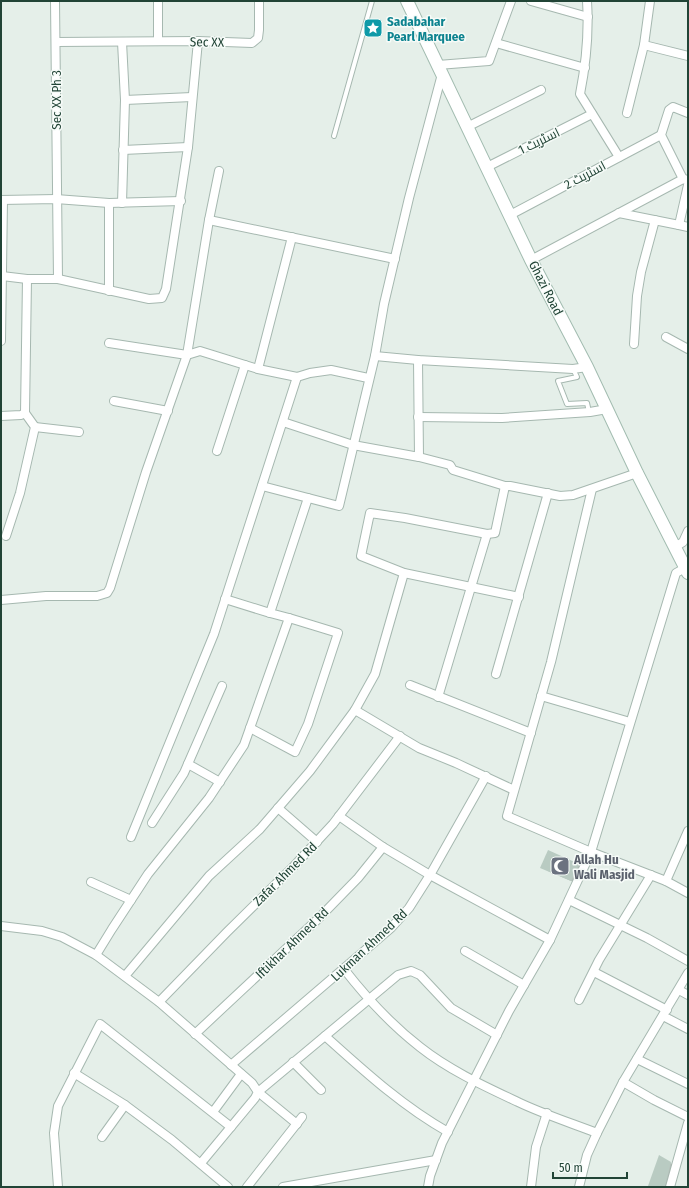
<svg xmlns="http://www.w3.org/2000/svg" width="689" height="1188" viewBox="0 0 689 1188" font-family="'Fira Sans Condensed',Cairo,sans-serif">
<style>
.shadow{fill:#0003}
.building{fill:#b9cbc2}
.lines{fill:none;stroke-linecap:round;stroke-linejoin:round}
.service-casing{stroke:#a6b8b0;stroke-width:6}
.minor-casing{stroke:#a6b8b0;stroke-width:10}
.secondary-casing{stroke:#a2bcb0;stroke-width:14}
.service{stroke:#fff;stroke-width:4}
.minor{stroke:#fff;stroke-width:8}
.secondary{stroke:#fff;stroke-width:12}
.labels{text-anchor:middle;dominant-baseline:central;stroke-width:3;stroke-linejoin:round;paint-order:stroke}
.culture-label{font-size:13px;font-weight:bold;fill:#0d838f;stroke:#f6fbf8;text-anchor:start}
.street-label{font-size:13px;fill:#214436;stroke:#f6fbf8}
.worship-label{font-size:13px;font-weight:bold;fill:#5b616d;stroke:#f6fbf8;text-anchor:start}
</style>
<rect width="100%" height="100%" fill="#e5efe9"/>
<g class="shadow">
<path d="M548 851 585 868 578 884 548 871Z"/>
<path d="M660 1157 677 1167 672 1187H652L649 1185Z"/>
</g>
<g class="building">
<path d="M548 850 579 864 571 881 540 868Z"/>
<path d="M659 1155 671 1162 665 1186H648Z"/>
</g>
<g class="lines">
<defs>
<g id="service">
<path d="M334 136 372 1"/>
<path d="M573 369 577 377 558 381 567 404 587 403 589 412"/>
</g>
<g id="minor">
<path d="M55 1 58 279"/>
<path d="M531 1 588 17"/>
<path d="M587 1C589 32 586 64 580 94L619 157"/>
<path d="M158 41V1"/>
<path d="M56 42 198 41 252 43 258 38 259 30V1"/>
<path d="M122 42 125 100 122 203"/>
<path d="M496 43 585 68"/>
<path d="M644 45 688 56"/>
<path d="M438 65 489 61 511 1"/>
<path d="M125 100 192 97"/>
<path d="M627 113 644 45 650 1"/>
<path d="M467 127 541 90"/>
<path d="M123 150 188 147"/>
<path d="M487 167 592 114"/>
<path d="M683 179 661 135 669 110 673 107 688 113"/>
<path d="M1 200 56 199 109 203 181 201"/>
<path d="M619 213 679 225 688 185"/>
<path d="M510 215 661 135"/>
<path d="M209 220 395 259"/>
<path d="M679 225 688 227"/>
<path d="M531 260 683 179 688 180"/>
<path d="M2 276 27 279H58L149 299 162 298 166 289 188 147 198 41"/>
<path d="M109 291V203"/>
<path d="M666 337 688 349"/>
<path d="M1 341 3 200"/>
<path d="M109 343 187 355 200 351 258 369 297 377 310 373 331 370 368 378"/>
<path d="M634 344 637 296 641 272 655 220"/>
<path d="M375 356 418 360 573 369 587 367"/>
<path d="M258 369 292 237"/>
<path d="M114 401 168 411"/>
<path d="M1 416 21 415 25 413"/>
<path d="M418 417 502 418 590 412 607 409"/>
<path d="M283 422 353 445 419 457 418 360"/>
<path d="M35 427 79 432"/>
<path d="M217 451 245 365"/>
<path d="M419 457 450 465 453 470 505 486"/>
<path d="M262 486 339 506 375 356 384 304 409 198 442 74"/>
<path d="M592 489 551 662 507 816 591 852 666 881 688 893"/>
<path d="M6 536 20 493 35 427 25 413 27 279"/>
<path d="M675 547 683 542 688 531"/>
<path d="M519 597 404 573 361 556 370 513 405 518 487 534 495 533 505 486H510L560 496 573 495 637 473"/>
<path d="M225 599 270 613"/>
<path d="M1 600 46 596H97L107 593 110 588 146 472 187 355 209 220 219 171"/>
<path d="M496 674 548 493"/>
<path d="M410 685 531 733"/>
<path d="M541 696 630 722"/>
<path d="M438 697 487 534"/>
<path d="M355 710 375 674 404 573"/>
<path d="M250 728 295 752 308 724 338 633 289 618"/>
<path d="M188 764 220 782"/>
<path d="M278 808 317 842"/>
<path d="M339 816 383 847 430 875 550 940"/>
<path d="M152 823 184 773 222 686"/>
<path d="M131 837 214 634 297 377"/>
<path d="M666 881 688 831"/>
<path d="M91 882 131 900"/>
<path d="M569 900 647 938 688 961"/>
<path d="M1 926 42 931 62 937 96 955 159 1002 252 1083 258 1092 255 1098 201 1163"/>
<path d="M465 951 524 985"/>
<path d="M96 955 112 929 148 874 209 798 244 745 289 618 270 613 308 498"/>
<path d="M344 969C365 996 393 1026 420 1047 449 1070 484 1086 518 1102 543 1114 571 1123 597 1133"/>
<path d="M594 972 667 1010"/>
<path d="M125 976 209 876 260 829 310 771 355 710 419 748 456 763 514 790"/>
<path d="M679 990 688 995"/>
<path d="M579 1000 599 960 651 875"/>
<path d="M159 1002 227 932 294 866 333 824 400 736"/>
<path d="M663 1016 688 1029"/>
<path d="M195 1034 319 918 358 878 383 847"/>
<path d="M325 1036C364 1071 402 1106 448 1132"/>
<path d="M637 1059 688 1084"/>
<path d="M293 1062 321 1090"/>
<path d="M231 1065 391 928 409 908 430 875 486 776"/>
<path d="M74 1073 125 1105 172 1140 228 1187"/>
<path d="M623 1082 654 1100 688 1117"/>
<path d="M213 1112 241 1074"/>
<path d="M297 1124 258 1092 398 975 411 971 420 975 451 1008 497 1035"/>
<path d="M102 1137 125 1105"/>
<path d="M58 1187 54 1133 58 1106 100 1024 231 1127"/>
<path d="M247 1187 302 1117"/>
<path d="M283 1187 436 1160"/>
<path d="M428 1187 430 1176 442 1143 509 1011 550 940 591 852 676 573 685 568"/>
<path d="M531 1187 536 1147 547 1113"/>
<path d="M579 1187 587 1155 597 1133 623 1082 688 973"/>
<path d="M670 1187 688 1123"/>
</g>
<path id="secondary" d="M407 1 531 260 587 367 637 473 688 573"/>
</defs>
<use href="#service" class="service-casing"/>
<use href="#minor" class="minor-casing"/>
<use href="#secondary" class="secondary-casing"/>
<use href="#service" class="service"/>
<use href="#minor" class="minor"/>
<use href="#secondary" class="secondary"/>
</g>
<defs>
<symbol id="sight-square" viewBox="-11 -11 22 22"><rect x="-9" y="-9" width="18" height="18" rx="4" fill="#0f9aa8" stroke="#f6fbf8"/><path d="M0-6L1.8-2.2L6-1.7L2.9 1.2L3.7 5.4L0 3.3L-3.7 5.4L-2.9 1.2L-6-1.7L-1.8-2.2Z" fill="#fff"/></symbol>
<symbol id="mosque-square" viewBox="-11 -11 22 22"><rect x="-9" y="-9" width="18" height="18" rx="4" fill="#6b7280" stroke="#f6fbf8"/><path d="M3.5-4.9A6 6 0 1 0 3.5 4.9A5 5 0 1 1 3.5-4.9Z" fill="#fff"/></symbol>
</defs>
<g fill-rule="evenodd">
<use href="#sight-square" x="362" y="17" width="22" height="22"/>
<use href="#mosque-square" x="549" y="855" width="22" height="22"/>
</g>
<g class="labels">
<g class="culture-label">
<text x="387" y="21">Sadabahar<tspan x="387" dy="15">Pearl Marquee</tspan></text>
</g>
<g class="street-label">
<text transform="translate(207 42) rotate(1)">Sec XX</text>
<text transform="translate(56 100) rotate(-90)">Sec XX Ph 3</text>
<text transform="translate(539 141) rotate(-26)">اسٹریٹ 1</text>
<text transform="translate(585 175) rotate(-28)">اسٹریٹ 2</text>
<text transform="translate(546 288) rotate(63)">Ghazi Road</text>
<text transform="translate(285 874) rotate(-45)">Zafar Ahmed Rd</text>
<text transform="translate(292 943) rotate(-44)">Iftikhar Ahmed Rd</text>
<text transform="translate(369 945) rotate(-43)">Lukman Ahmed Rd</text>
</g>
<g class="worship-label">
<text x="574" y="859">Allah Hu<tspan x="574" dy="15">Wali Masjid</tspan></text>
</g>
</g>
<rect width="689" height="1188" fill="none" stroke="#214436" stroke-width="4"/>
<path d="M553 1172v6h74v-6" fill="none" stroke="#214436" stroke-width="2"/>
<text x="559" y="1172" font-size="12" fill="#214436" stroke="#f6fbf8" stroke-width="3" paint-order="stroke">50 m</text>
</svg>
